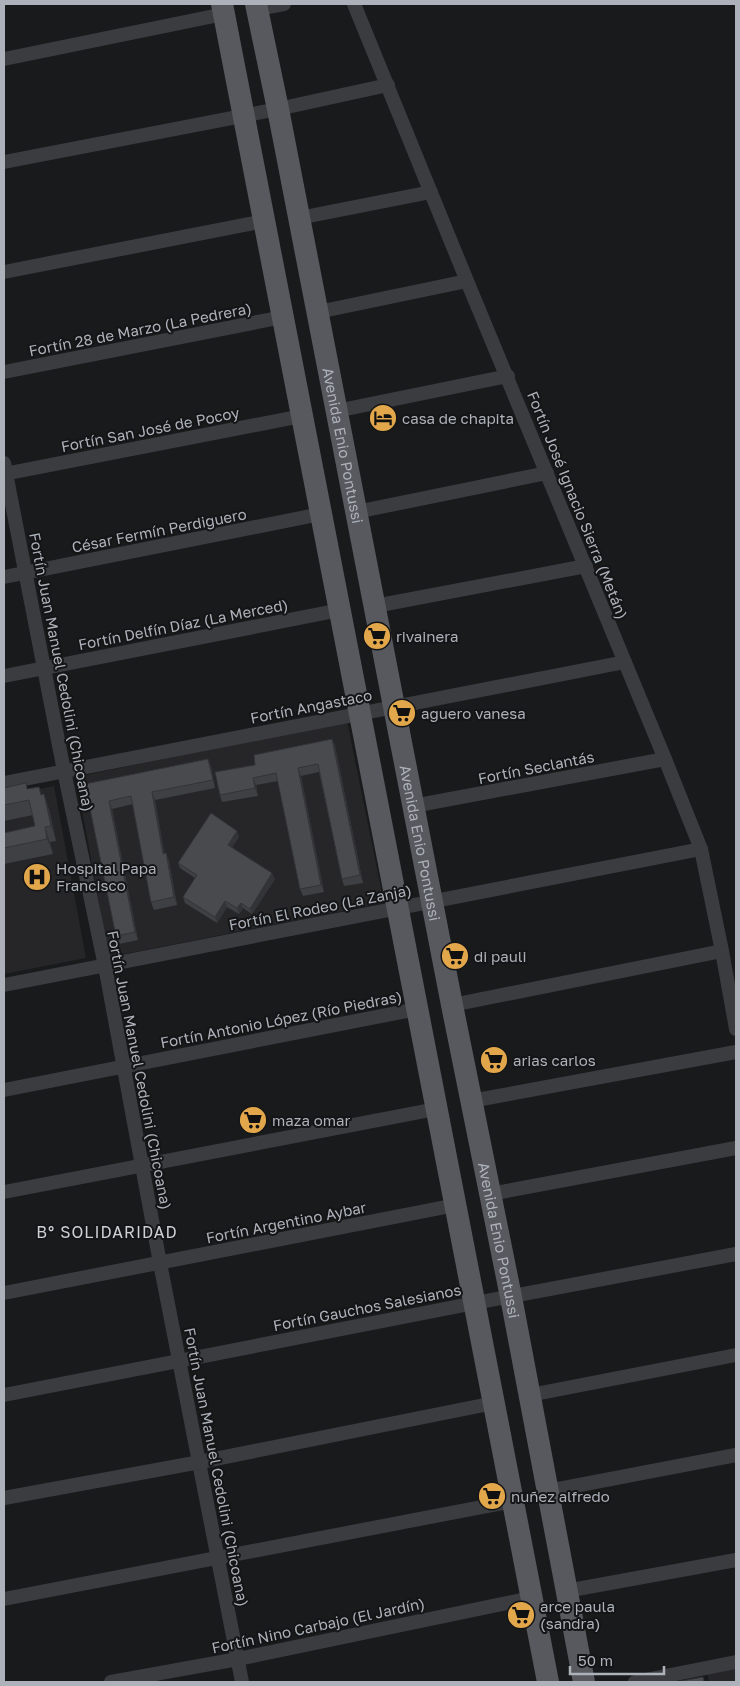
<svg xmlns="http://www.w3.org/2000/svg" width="740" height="1686" viewBox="0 0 740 1686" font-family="'Golos Text',sans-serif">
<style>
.built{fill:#262628}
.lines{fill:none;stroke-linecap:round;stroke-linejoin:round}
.minor{stroke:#3b3c40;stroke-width:14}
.primary{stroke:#57595f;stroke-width:22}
.wall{fill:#3f4043}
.shaded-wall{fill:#333437}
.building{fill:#494a4e;stroke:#333437}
.labels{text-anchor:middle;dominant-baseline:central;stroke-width:4;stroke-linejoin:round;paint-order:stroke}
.street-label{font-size:15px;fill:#adb2ba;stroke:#141516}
.poi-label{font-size:15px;fill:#adb2ba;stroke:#141516;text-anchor:start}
.neighbourhood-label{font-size:16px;letter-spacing:1px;fill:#ced0d6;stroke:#141516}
</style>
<rect width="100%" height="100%" fill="#191a1b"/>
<g class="built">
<path d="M347 721 384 903 109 957 76 777Z"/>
<path d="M54 786 86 958 4 974V796Z"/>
<path d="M736 1666V1682H709L707 1671Z"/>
</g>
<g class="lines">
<g class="minor">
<path d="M354 4 467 281 665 759 701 849 722 951 736 1029"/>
<path d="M257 9 284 4"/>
<path d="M4 59 224 14"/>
<path d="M4 162 278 109 388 85"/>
<path d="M299 218 431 192"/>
<path d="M4 272 264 221"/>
<path d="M318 312 467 281"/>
<path d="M4 372 283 317"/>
<path d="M336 411 508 376"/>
<path d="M4 463 64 771 105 966 160 1263 242 1682"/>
<path d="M4 474 302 416"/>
<path d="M356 512 547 473"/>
<path d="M4 577 321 514"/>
<path d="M375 606 586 566"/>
<path d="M4 676 340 610"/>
<path d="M4 783 625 662"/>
<path d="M413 806 665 759"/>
<path d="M4 985 701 849"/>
<path d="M452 1005 722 951"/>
<path d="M4 1090 417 1009"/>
<path d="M471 1101 736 1052"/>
<path d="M4 1192 436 1109"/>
<path d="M490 1194 736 1148"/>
<path d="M4 1293 456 1205"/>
<path d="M4 1395 475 1303 736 1254"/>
<path d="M530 1395 736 1355"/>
<path d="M548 1491 736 1455"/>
<path d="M4 1498 200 1462 494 1403"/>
<path d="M566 1591 736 1560"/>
<path d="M4 1599 513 1501"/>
<path d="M111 1682 238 1659 531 1598"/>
<path d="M635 1682 736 1662"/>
</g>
<g class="primary">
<path d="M222 4 548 1682"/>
<path id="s1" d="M256 4 278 109 452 1005 511 1297 584 1682"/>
</g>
</g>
<g class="wall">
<path d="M332 739 335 746 363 883 344 886 342 879 319 772 301 776 324 892 303 896 300 889 278 781 256 785 258 796 222 802 220 795 255 765Z"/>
<path d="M208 759 211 767 215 788 155 800 164 853H166L169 861 177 905 154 910 151 902 133 804 112 809 138 940 119 944 116 936 85 784Z"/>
<path d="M4 788 28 789 42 795 49 809 56 841 50 842 53 854 4 864V833L35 826 33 815 4 821Z"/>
<path d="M239 837 232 847 275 879 252 914 243 908 239 914 227 907 217 923 185 903 183 897 195 878 180 868 178 863Z"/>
</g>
<g class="shaded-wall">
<path d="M332 739 335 746 363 883 360 875Z"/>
<path d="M208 759 211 767 215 788 213 780Z"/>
<path d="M298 768 301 776 324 892 321 885Z"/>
<path d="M253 778 256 785 258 796 255 788Z"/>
<path d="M152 792 155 800 166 862 163 854Z"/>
<path d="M44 794 49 809 56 841 51 826Z"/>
<path d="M109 801 112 809 138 940 135 932Z"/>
<path d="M45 827 50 842 53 854 47 839Z"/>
<path d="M237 831 239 837 230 850 228 845Z"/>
<path d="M166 853 169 861 177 905 174 897Z"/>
<path d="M272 873 275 879 252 914 250 909Z"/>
<path d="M225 901 227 907 217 923 215 917Z"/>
<path d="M241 903 243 908 239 914 237 908Z"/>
</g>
<g class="building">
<path d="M332 739 360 875 342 879 318 764 298 768 321 885 300 889 276 773 253 778 255 788 220 795 215 772 255 765 254 755Z"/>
<path d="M208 759 213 780 152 792 163 854 166 853 174 897 151 902 131 796 109 801 135 932 116 936 85 784Z"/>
<path d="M26 783 27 789 39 787 41 795 44 794 51 826 45 827 47 839 4 848V833L35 826 29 800 4 805V788Z"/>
<path d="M211 813 237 831 228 845 272 873 250 909 241 903 237 908 225 901 215 917 183 897 197 875 178 863Z"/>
<path d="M703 1677 704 1682H676Z"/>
</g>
<defs>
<symbol id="hotel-disc" viewBox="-11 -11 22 22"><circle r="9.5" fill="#e2a74b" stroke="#141516"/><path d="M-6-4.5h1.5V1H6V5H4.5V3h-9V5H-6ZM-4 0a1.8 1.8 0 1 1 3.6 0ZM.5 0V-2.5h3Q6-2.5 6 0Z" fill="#111"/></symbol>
<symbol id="supermarket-disc" viewBox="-11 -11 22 22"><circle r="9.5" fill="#e2a74b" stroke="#141516"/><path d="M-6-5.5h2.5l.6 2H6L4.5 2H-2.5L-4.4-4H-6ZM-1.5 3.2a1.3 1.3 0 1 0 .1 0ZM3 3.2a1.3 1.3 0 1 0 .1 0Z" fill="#111"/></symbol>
<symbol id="hospital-disc" viewBox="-11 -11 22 22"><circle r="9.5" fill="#e2a74b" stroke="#141516"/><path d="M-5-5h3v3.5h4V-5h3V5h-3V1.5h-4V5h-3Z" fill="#111"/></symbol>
</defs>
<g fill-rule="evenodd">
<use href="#hotel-disc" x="367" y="402" width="32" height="32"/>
<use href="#supermarket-disc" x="361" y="620" width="32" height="32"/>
<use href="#supermarket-disc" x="386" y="697" width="32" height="32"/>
<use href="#hospital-disc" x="21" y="861" width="32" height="32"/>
<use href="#supermarket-disc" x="439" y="940" width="32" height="32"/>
<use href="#supermarket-disc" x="478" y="1044" width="32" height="32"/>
<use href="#supermarket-disc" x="237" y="1104" width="32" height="32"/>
<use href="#supermarket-disc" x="476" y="1480" width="32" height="32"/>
<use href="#supermarket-disc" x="505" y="1599" width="32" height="32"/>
</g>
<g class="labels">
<g class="street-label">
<text transform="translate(140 329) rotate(-11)">Fortín 28 de Marzo (La Pedrera)</text>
<text transform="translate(150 429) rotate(-11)">Fortín San José de Pocoy</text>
<text stroke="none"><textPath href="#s1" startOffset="450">Avenida Enio Pontussi</textPath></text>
<text transform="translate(578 505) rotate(68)">Fortín José Ignacio Sierra (Metán)</text>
<text transform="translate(159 530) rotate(-11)">César Fermín Perdiguero</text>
<text transform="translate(183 624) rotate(-11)">Fortín Delfín Díaz (La Merced)</text>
<text transform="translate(62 672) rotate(79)">Fortín Juan Manuel Cedolini (Chicoana)</text>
<text transform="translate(311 706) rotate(-11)">Fortín Angastaco</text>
<text transform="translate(536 767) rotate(-11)">Fortín Seclantás</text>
<text stroke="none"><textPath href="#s1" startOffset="855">Avenida Enio Pontussi</textPath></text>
<text transform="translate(320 907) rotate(-11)">Fortín El Rodeo (La Zanja)</text>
<text transform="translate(281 1019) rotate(-11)">Fortín Antonio López (Río Piedras)</text>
<text transform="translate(140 1070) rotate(79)">Fortín Juan Manuel Cedolini (Chicoana)</text>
<text transform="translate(286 1222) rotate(-11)">Fortín Argentino Aybar</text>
<text stroke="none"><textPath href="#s1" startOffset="1260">Avenida Enio Pontussi</textPath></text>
<text transform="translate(367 1307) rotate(-11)">Fortín Gauchos Salesianos</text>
<text transform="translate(217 1467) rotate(79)">Fortín Juan Manuel Cedolini (Chicoana)</text>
<text transform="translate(318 1625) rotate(-12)">Fortín Nino Carbajo (El Jardín)</text>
</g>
<g class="poi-label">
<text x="402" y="418">casa de chapita</text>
<text x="396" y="636">rivainera</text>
<text x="421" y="713">aguero vanesa</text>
<text x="56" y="868">Hospital Papa<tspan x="56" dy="17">Francisco</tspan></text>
<text x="474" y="956">di pauli</text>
<text x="513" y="1060">arias carlos</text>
<text x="272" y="1120">maza omar</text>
<text x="511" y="1496">nuñez alfredo</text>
<text x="540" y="1606">arce paula<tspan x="540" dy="17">(sandra)</tspan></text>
</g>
<g class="neighbourhood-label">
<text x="107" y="1232">B° SOLIDARIDAD</text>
</g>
</g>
<rect width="740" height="1686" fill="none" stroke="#adb2ba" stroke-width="10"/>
<path d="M570 1666v8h94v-8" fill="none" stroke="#adb2ba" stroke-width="2.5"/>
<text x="578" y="1666" font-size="15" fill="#adb2ba" stroke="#141516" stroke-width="4" paint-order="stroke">50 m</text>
</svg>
